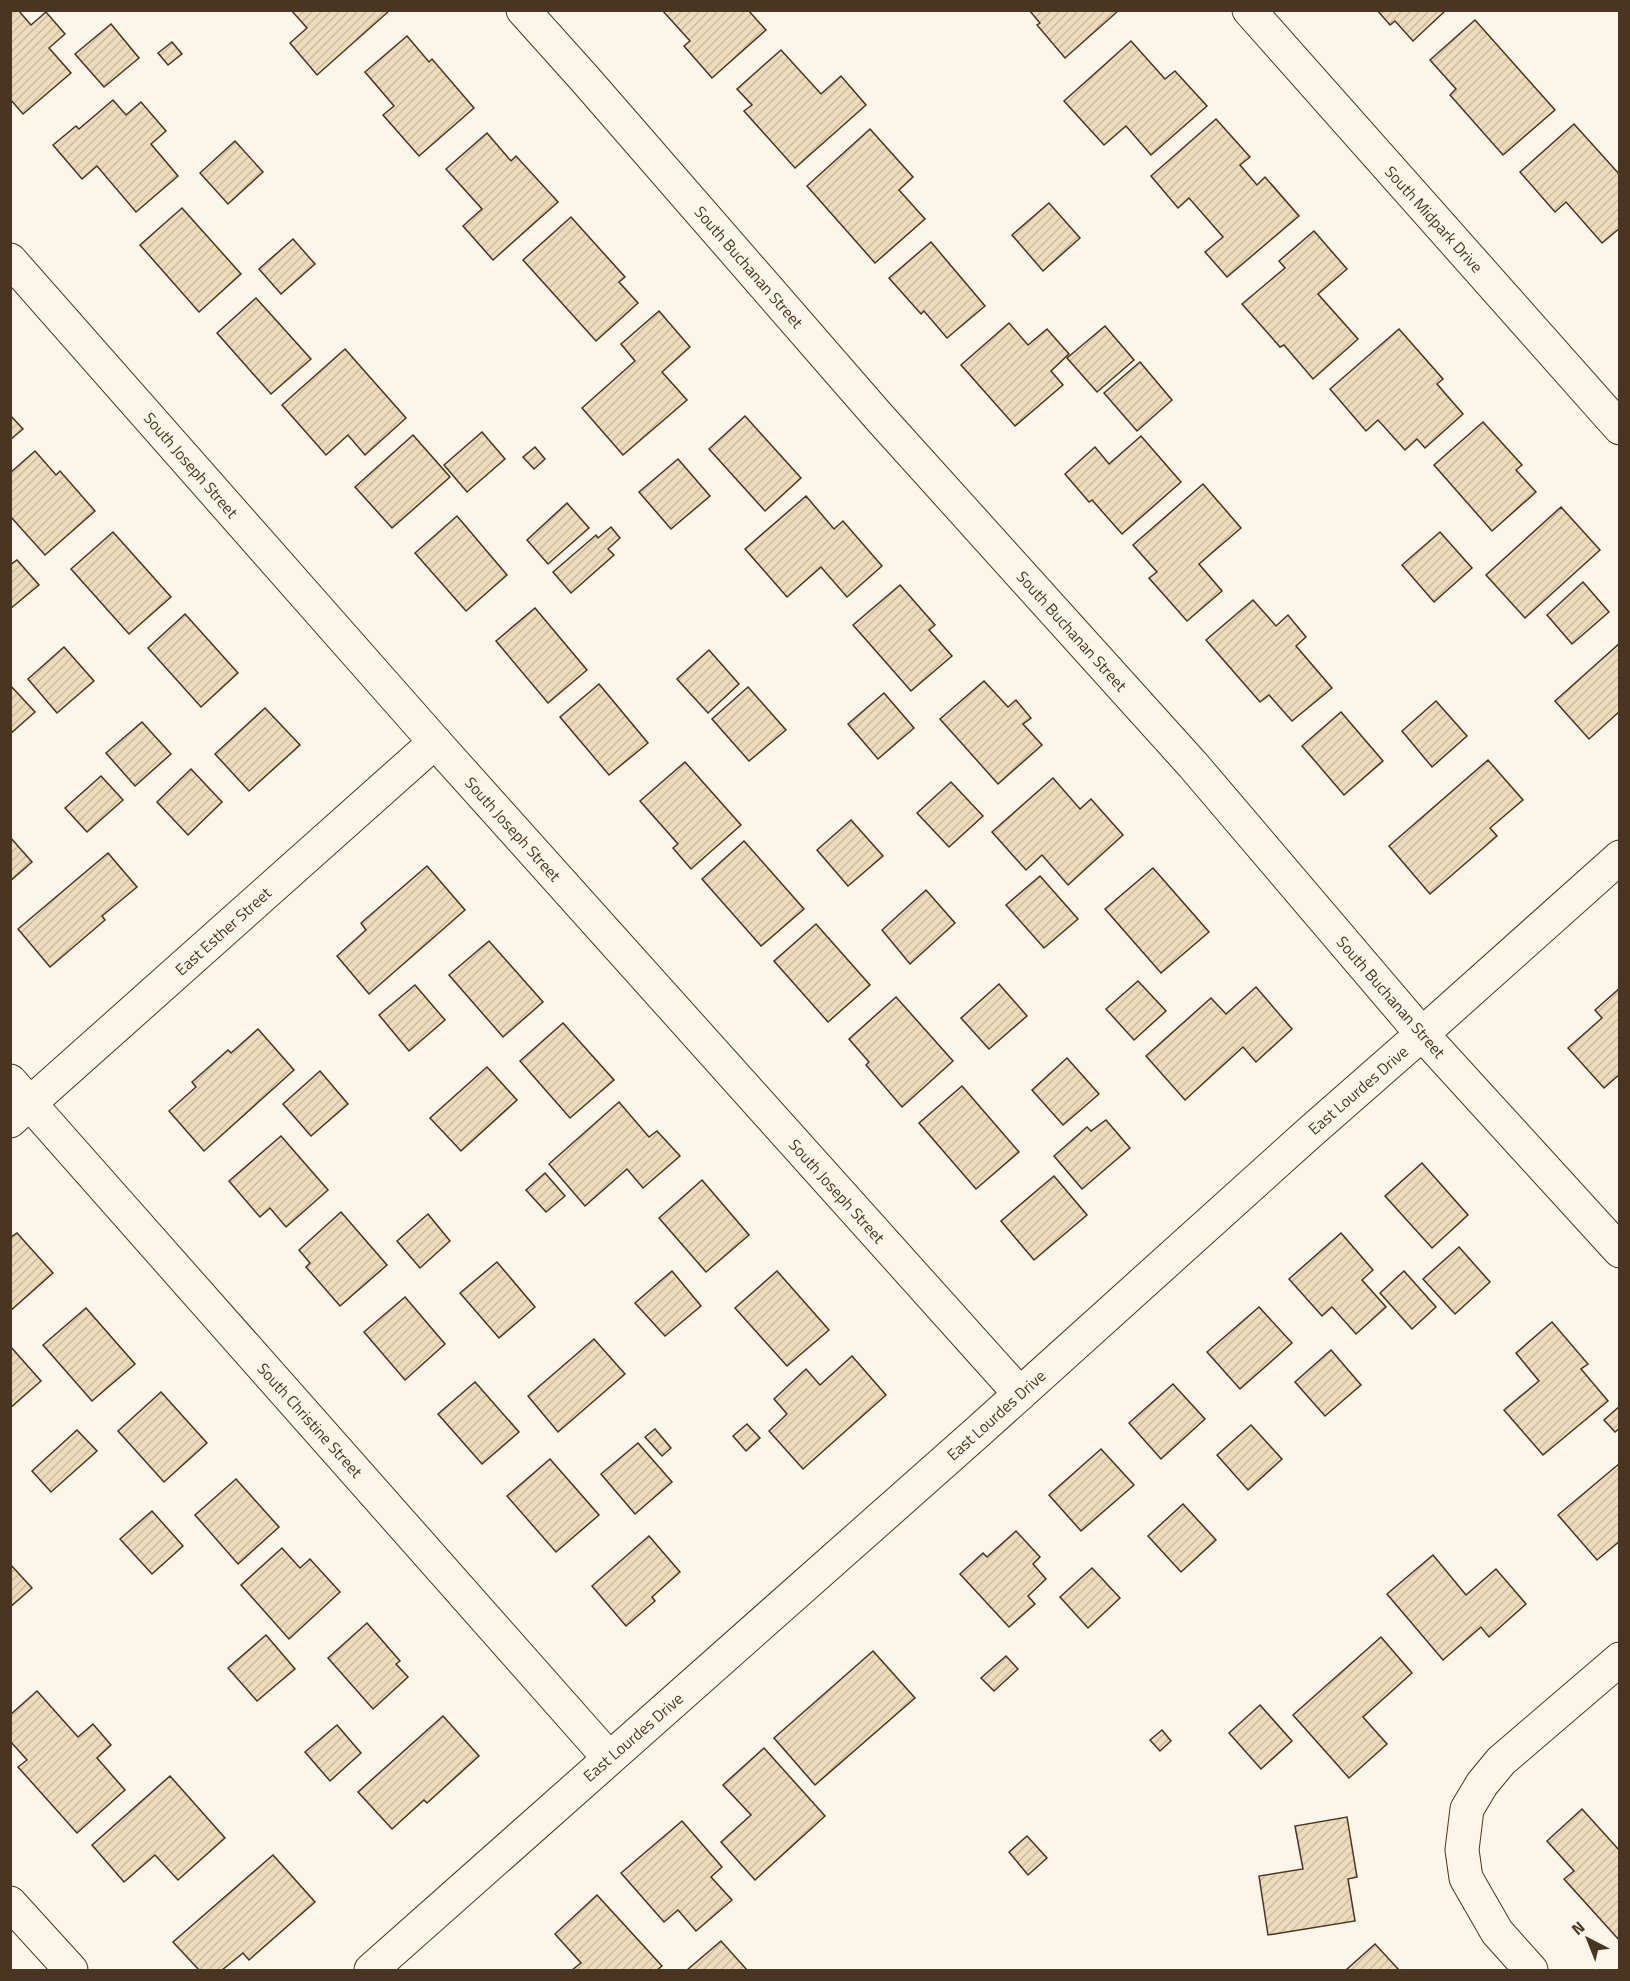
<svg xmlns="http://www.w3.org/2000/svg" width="1630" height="1981" viewBox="0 0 1630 1981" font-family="'Titillium Web',sans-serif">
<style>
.building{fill:url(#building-hatch);stroke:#4a3520;stroke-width:1.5}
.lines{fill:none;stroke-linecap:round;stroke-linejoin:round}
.minor-casing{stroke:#4a3520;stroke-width:35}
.minor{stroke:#fbf6e9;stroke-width:33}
.labels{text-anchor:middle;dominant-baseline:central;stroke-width:4.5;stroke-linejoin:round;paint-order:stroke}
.street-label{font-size:16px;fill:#4a3520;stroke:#fbf6e9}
</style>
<defs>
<pattern id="building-hatch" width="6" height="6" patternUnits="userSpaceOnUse" patternTransform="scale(1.5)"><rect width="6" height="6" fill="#ecdcbc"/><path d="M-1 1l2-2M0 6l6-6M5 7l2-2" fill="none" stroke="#ccbda1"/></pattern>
</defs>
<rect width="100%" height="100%" fill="#fbf6e9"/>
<g class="building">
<path d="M10 10H18L31 25 46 12 65 34 49 48 71 73 23 114 10 99Z"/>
<path d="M291 10H389V11L317 75 290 43 307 28Z"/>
<path d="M662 10H748L766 30 712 78 684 46 690 41Z"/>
<path d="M1029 10H1118V11L1065 58 1037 25 1040 23Z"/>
<path d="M1377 10H1446L1413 41 1395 21 1390 25Z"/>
<path d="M1475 20 1555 110 1503 155 1450 95 1456 89 1430 60Z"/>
<path d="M111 24 139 58 104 87 75 54Z"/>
<path d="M407 36 429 62 432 59 474 108 419 156 383 115 394 106 365 72Z"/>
<path d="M1131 41 1165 79 1175 71 1207 106 1151 155 1126 126 1104 145 1064 101Z"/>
<path d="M172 42 182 54 168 65 158 53Z"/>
<path d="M781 50 821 94 841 76 866 105 795 168 744 111 752 105 737 89Z"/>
<path d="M113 100 126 115 141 102 166 131 151 144 178 176 136 212 97 166 82 179 53 145 76 126 79 129Z"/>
<path d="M1216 119 1250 157 1240 165 1257 185 1265 177 1299 216 1227 277 1205 252 1223 237 1189 198 1178 208 1151 176Z"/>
<path d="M1574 124 1620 175V228L1602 243 1566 202 1555 212 1520 172Z"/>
<path d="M870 129 913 177 899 190 925 219 875 263 807 186Z"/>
<path d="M487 133 511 161 516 156 558 202 493 260 463 226 482 209 446 169Z"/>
<path d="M235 141 263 172 228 204 200 173Z"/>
<path d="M1049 203 1080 238 1043 271 1012 235Z"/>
<path d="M182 208 241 274 199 312 140 245Z"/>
<path d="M571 217 625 277 619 282 638 303 596 341 523 260Z"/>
<path d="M1314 231 1347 269 1318 294 1358 339 1313 379 1284 345 1280 347 1242 304 1285 268 1279 261Z"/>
<path d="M293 239 315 264 281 294 259 269Z"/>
<path d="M931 242 985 306 947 338 924 311 921 314 889 278Z"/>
<path d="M256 298 311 359 271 394 217 333Z"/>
<path d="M659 311 690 347 662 372 687 400 623 455 582 408 635 361 621 344Z"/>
<path d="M1009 323 1028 345 1047 329 1069 354 1051 371 1063 385 1015 426 961 365Z"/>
<path d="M1105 326 1134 360 1097 392 1067 358Z"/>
<path d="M1399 329 1443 379 1437 384 1463 414 1425 448 1417 439 1405 450 1378 420 1366 431 1330 389Z"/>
<path d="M345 349 406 418 365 455 348 435 326 455 282 405Z"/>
<path d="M1140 362 1172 400 1137 431 1104 393Z"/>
<path d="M10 415 23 429 10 440Z"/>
<path d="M745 416 801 478 765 511 709 449Z"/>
<path d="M1483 422 1522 465 1516 470 1536 492 1492 531 1434 465Z"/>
<path d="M482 432 505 459 467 492 444 465Z"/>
<path d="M413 435 450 477 392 528 355 487Z"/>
<path d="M1141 436 1181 482 1122 534 1092 500 1089 502 1065 474 1095 447 1109 464Z"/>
<path d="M535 447 545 459 534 469 523 457Z"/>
<path d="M35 451 56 475 60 471 95 511 45 555 10 516V473Z"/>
<path d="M678 459 710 496 671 529 639 492Z"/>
<path d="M1203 484 1241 528 1199 564 1222 591 1187 621 1149 578 1157 572 1133 545Z"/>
<path d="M806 496 834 529 843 521 882 566 847 597 821 567 787 597 745 549Z"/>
<path d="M567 503 589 528 548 564 527 540Z"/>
<path d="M1561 507 1600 550 1525 618 1486 575Z"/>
<path d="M457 516 507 575 466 611 415 553Z"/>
<path d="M611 527 620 538 608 549 614 555 571 593 553 572 596 535 598 538Z"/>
<path d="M113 532 171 597 129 634 71 569Z"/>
<path d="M1440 532 1472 568 1434 602 1402 565Z"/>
<path d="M17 560 39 585 10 609V565Z"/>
<path d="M1583 582 1609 612 1572 644 1547 615Z"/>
<path d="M900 585 935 625 929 630 952 656 911 691 853 625Z"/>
<path d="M1253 600 1276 626 1288 615 1306 637 1296 646 1332 688 1292 721 1269 695 1260 702 1206 640Z"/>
<path d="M535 608 587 670 548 703 496 641Z"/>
<path d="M185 614 238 673 201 707 148 648Z"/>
<path d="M1620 643V711L1589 739 1555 701Z"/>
<path d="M64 647 94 681 57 713 28 679Z"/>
<path d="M709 650 739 684 708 713 677 679Z"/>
<path d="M984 681 1008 707 1016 700 1031 718 1023 724 1042 745 998 784 940 719Z"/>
<path d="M599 684 648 743 609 775 560 717Z"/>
<path d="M10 685 35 712 10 734Z"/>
<path d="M748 687 786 730 749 761 712 719Z"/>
<path d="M884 693 914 728 878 759 848 724Z"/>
<path d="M1436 701 1467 736 1432 767 1402 731Z"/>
<path d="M265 708 300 745 249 791 215 754Z"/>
<path d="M1341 712 1383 761 1344 795 1302 746Z"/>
<path d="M142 722 171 754 135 786 106 753Z"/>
<path d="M1488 760 1523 800 1490 828 1497 836 1430 894 1389 846Z"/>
<path d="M685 762 741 825 691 869 673 848 678 844 640 801Z"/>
<path d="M191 769 222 802 188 835 157 802Z"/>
<path d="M101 776 123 800 87 832 65 808Z"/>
<path d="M1053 778 1080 809 1091 799 1123 835 1068 885 1042 855 1026 870 992 832Z"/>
<path d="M951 782 983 816 949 847 917 813Z"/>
<path d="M851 820 883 856 848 886 817 850Z"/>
<path d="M10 837 32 862 10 881Z"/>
<path d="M744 841 804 909 761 946 702 879Z"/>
<path d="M108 853 137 887 102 916 105 920 50 967 18 929Z"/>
<path d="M427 866 465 910 369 994 337 956 366 930 361 923Z"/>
<path d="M1153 868 1209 932 1161 973 1105 909Z"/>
<path d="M1040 876 1078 919 1044 948 1006 905Z"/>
<path d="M926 890 955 923 910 964 882 930Z"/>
<path d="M816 924 870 985 828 1022 774 961Z"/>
<path d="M489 941 543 1002 503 1037 449 975Z"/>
<path d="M1138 981 1166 1011 1134 1040 1106 1009Z"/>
<path d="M999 984 1027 1016 989 1049 961 1018Z"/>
<path d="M415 985 445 1020 409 1051 379 1015Z"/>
<path d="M1256 987 1292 1029 1256 1062 1243 1047 1185 1100 1146 1056 1211 998 1226 1014Z"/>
<path d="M1620 988V1074L1604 1088 1568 1048 1602 1018 1595 1010Z"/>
<path d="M896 997 953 1061 902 1107 866 1065 869 1062 849 1039Z"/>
<path d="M563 1023 614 1080 570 1118 520 1061Z"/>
<path d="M258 1029 294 1070 204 1151 169 1111 196 1087 192 1082 228 1050 231 1053Z"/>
<path d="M1067 1058 1099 1094 1063 1125 1032 1090Z"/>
<path d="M487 1067 517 1100 461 1151 430 1118Z"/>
<path d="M320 1071 348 1104 311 1136 283 1104Z"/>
<path d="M962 1086 1019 1152 976 1189 919 1123Z"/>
<path d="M619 1102 649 1137 657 1131 680 1156 643 1188 627 1169 585 1206 549 1164Z"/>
<path d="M1106 1120 1130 1148 1082 1189 1054 1156 1087 1127 1091 1131Z"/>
<path d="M281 1136 328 1190 286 1227 270 1208 260 1217 229 1181Z"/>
<path d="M1422 1163 1468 1215 1432 1248 1385 1196Z"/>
<path d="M545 1173 565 1196 546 1212 526 1190Z"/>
<path d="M1054 1176 1087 1215 1034 1260 1001 1221Z"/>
<path d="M702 1180 749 1235 706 1272 659 1218Z"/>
<path d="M341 1212 387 1265 340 1306 306 1267 310 1263 299 1250Z"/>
<path d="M428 1214 450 1241 420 1268 397 1241Z"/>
<path d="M17 1233 53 1273 10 1311V1238Z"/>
<path d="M1341 1233 1373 1270 1362 1280 1386 1307 1356 1334 1332 1307 1322 1316 1289 1279Z"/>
<path d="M1459 1247 1490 1282 1455 1314 1423 1279Z"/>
<path d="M497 1262 535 1307 499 1338 460 1293Z"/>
<path d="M672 1271 701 1306 665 1336 635 1303Z"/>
<path d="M777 1271 829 1330 787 1366 735 1308Z"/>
<path d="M1404 1271 1436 1307 1412 1329 1380 1293Z"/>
<path d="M405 1297 445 1344 405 1380 364 1332Z"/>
<path d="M1259 1307 1292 1343 1240 1389 1207 1352Z"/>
<path d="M86 1308 135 1364 92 1401 43 1345Z"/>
<path d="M1552 1322 1588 1364 1581 1369 1608 1401 1543 1455 1504 1410 1539 1381 1516 1353Z"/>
<path d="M594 1339 625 1374 558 1432 528 1396Z"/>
<path d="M10 1346 41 1381 10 1408Z"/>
<path d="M1331 1350 1361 1385 1325 1416 1295 1382Z"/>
<path d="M852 1356 886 1395 803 1469 769 1431 787 1414 774 1399 806 1369 820 1385Z"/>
<path d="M475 1382 519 1432 482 1464 438 1414Z"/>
<path d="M1173 1384 1205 1419 1161 1459 1129 1423Z"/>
<path d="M161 1392 207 1443 164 1482 118 1431Z"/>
<path d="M1620 1406V1428L1615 1432 1604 1420Z"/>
<path d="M747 1424 760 1438 746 1451 733 1436Z"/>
<path d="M1251 1425 1282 1459 1248 1490 1217 1455Z"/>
<path d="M655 1429 671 1448 662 1456 645 1437Z"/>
<path d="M77 1430 97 1451 51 1492 32 1471Z"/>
<path d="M638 1443 672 1482 635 1514 601 1474Z"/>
<path d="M1101 1449 1134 1485 1081 1531 1049 1495Z"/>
<path d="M550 1459 599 1515 556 1552 507 1496Z"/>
<path d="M1620 1463V1541L1597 1560 1558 1515Z"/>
<path d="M236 1479 279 1527 238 1564 195 1515Z"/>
<path d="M1183 1504 1216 1540 1181 1572 1148 1536Z"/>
<path d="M152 1511 183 1546 152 1574 120 1539Z"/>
<path d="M1016 1531 1040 1557 1033 1564 1046 1579 1028 1596 1035 1604 1009 1627 960 1574 983 1553 987 1557Z"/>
<path d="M649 1536 680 1572 652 1597 655 1601 626 1626 592 1586Z"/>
<path d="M282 1548 300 1568 310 1559 340 1592 289 1639 241 1585Z"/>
<path d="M1433 1555 1466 1595 1496 1569 1526 1604 1489 1637 1481 1627 1443 1660 1387 1594Z"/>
<path d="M10 1564 32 1588 10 1607Z"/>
<path d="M1092 1568 1120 1598 1088 1628 1060 1597Z"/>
<path d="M367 1623 400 1661 396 1664 408 1677 373 1709 328 1658Z"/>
<path d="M266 1635 295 1669 257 1701 228 1668Z"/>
<path d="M1381 1637 1412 1673 1363 1717 1387 1744 1349 1778 1293 1715Z"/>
<path d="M873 1651 915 1698 815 1785 774 1738Z"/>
<path d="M1006 1656 1018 1669 994 1691 981 1678Z"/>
<path d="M37 1691 78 1737 93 1724 111 1745 97 1758 125 1790 77 1833 18 1767 27 1760 10 1741V1715Z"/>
<path d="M1260 1705 1292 1741 1261 1769 1229 1733Z"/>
<path d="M443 1716 479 1756 427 1803 424 1800 392 1829 358 1792Z"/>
<path d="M337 1725 361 1753 330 1781 305 1752Z"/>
<path d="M1162 1730 1171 1741 1160 1751 1150 1740Z"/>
<path d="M764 1748 825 1816 755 1880 721 1842 751 1815 723 1785Z"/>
<path d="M170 1776 225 1838 178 1880 155 1855 124 1882 92 1845Z"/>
<path d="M1582 1809 1620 1851V1941L1564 1879 1574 1871 1547 1841Z"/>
<path d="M1347 1817 1357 1877 1348 1879 1355 1921 1268 1935 1259 1876 1303 1869 1295 1826Z"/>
<path d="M682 1821 722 1867 711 1877 732 1900 696 1931 678 1910 664 1922 621 1873Z"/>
<path d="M1027 1836 1047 1858 1028 1875 1009 1852Z"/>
<path d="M273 1855 315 1902 249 1960 243 1953 222 1970H199L173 1942Z"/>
<path d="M597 1895 662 1966 657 1970H572L581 1963 555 1934Z"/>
<path d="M721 1941 747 1970H687Z"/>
<path d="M1375 1944 1399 1970H1346Z"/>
</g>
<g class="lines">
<defs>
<g id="minor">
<path d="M523 10 585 79 879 417 1193 765 1422 1034 1620 1251"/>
<path d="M1249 10 1620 428"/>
<path d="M10 260 435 742 1020 1394"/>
<path d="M10 1081 609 1758"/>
<path d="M10 1121 435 742"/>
<path d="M10 1903 71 1970"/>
<path d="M371 1970 981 1429 1308 1134 1422 1034 1620 857"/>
<path d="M1531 1970 1497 1932 1466 1878 1462 1850 1467 1809 1482 1784 1501 1761 1620 1659"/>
</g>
</defs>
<use href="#minor" class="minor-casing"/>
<use href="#minor" class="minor"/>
</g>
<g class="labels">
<g class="street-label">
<text transform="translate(1434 219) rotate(48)">South Midpark Drive</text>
<text transform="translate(749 267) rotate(49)">South Buchanan Street</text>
<text transform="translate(191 465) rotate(49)">South Joseph Street</text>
<text transform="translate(1072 631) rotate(48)">South Buchanan Street</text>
<text transform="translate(513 829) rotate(48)">South Joseph Street</text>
<text transform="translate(223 931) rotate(-42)">East Esther Street</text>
<text transform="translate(1391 997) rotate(49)">South Buchanan Street</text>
<text transform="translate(1358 1090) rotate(-41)">East Lourdes Drive</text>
<text transform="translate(837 1191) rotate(48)">South Joseph Street</text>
<text transform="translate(996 1415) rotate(-42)">East Lourdes Drive</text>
<text transform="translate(310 1420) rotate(48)">South Christine Street</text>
<text transform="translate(633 1737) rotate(-41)">East Lourdes Drive</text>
</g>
</g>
<rect width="1630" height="1981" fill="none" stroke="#4a3520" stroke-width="24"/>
<g transform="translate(1588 1939) rotate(318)" stroke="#fbf6e9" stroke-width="4.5" paint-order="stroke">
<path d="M0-4.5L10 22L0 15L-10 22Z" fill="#4a3520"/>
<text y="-9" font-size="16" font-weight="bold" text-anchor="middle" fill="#4a3520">N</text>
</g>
</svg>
